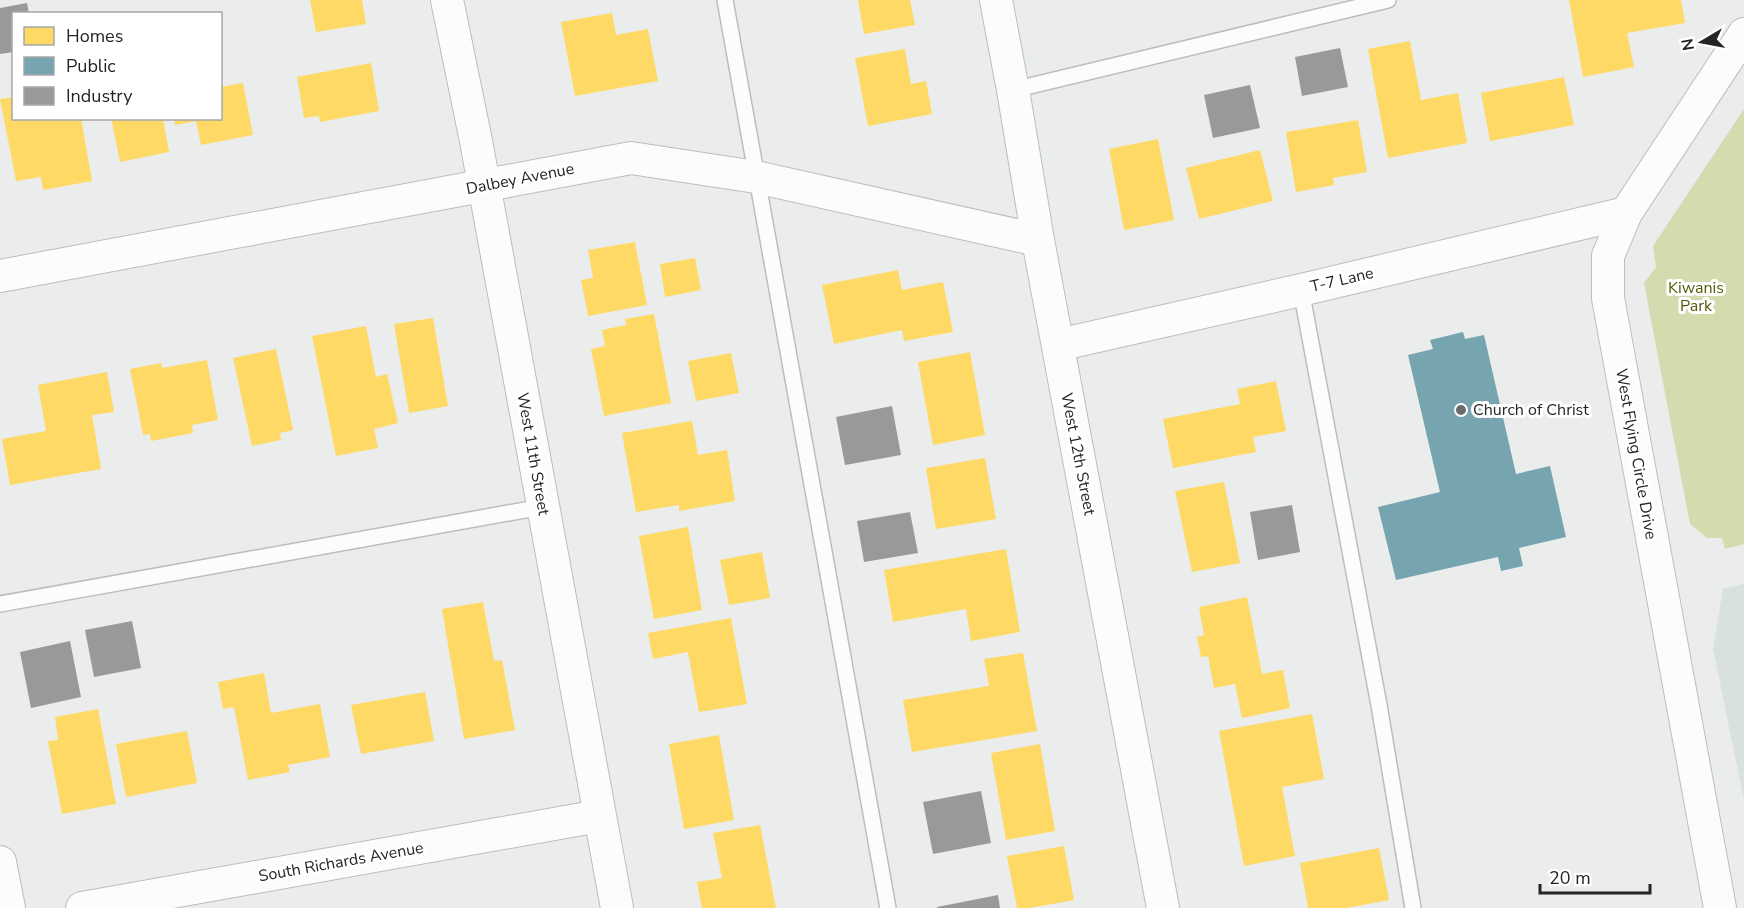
<svg xmlns="http://www.w3.org/2000/svg" width="1744" height="908" viewBox="0 0 1744 908" font-family="'Nunito Sans',sans-serif">
<style>
.built{fill:#d8e1de}
.green{fill:#d6dbaf}
.homes{fill:#ffd966}
.public{fill:#76a5af}
.industry{fill:#999}
.lines{fill:none;stroke-linecap:round;stroke-linejoin:round}
.service-casing{stroke:#bbbebd;stroke-width:18}
.minor-casing{stroke:#bbbebd;stroke-width:34}
.service{stroke:#fcfcfc;stroke-width:15}
.minor{stroke:#fcfcfc;stroke-width:32}
.poi-dot{fill:#696b6a;stroke:#fff;stroke-width:2}
.labels{text-anchor:middle;dominant-baseline:central;stroke-width:6;stroke-linejoin:round;paint-order:stroke}
.street-label{font-size:16px;fill:#232524;stroke:#fff}
.park-label{font-size:16px;fill:#56590b;stroke:#fff}
.poi-label{font-size:16px;fill:#232524;stroke:#fff;text-anchor:start}
</style>
<rect width="100%" height="100%" fill="#eaedec"/>
<path class="built" d="M1744 584V800L1713 649 1723 589Z"/>
<path class="green" d="M1744 109V544L1725 549 1722 538H1707L1690 524 1644 283 1656 267 1653 246Z"/>
<g class="homes">
<path d="M310 0H362L366 24 316 32Z"/>
<path d="M858 0H910L915 25 864 34Z"/>
<path d="M1569 0H1681L1685 23 1627 33 1634 67 1583 77Z"/>
<path d="M612 13 616 35 648 29 658 81 575 96 561 22Z"/>
<path d="M1410 41 1421 100 1458 93 1467 143 1388 158 1368 49Z"/>
<path d="M905 49 911 84 926 81 932 114 868 126 855 58Z"/>
<path d="M371 63 379 111 320 122 319 116 304 118 297 77Z"/>
<path d="M1564 77 1574 125 1490 141 1481 93Z"/>
<path d="M243 83 253 135 201 145 196 121 175 125 174 118H220V87Z"/>
<path d="M14 97V118H81L92 181 43 190 41 177 16 181 0 99Z"/>
<path d="M111 118H163L169 152 120 162Z"/>
<path d="M1358 120 1367 172 1333 178 1334 185 1296 192 1286 132Z"/>
<path d="M1158 139 1174 220 1124 230 1109 149Z"/>
<path d="M1260 150 1273 201 1199 219 1186 168Z"/>
<path d="M635 242 647 305 588 316 581 280 593 278 588 250Z"/>
<path d="M695 258 701 290 665 297 660 264Z"/>
<path d="M898 270 902 290 943 282 953 332 904 341 902 330 834 344 822 285Z"/>
<path d="M654 314 671 403 604 416 591 349 605 346 602 330 626 325 625 319Z"/>
<path d="M433 318 448 406 409 413 394 324Z"/>
<path d="M366 326 376 377 387 374 398 423 374 429 378 448 336 456 312 336Z"/>
<path d="M276 349 293 430 280 433 281 440 252 446 233 358Z"/>
<path d="M970 352 985 435 933 445 918 362Z"/>
<path d="M731 353 739 393 696 401 688 361Z"/>
<path d="M207 360 218 420 192 425 193 433 151 441 150 434 143 435 130 369 161 363 162 368Z"/>
<path d="M107 372 114 412 92 415 101 469 10 485 2 439 46 431 38 385Z"/>
<path d="M1276 381 1286 431 1253 437 1256 452 1173 468 1163 419 1240 404 1237 389Z"/>
<path d="M692 421 698 455 727 450 735 501 679 511V505L636 512 622 433Z"/>
<path d="M985 458 996 519 936 529 926 468Z"/>
<path d="M1224 482 1240 563 1192 572 1175 491Z"/>
<path d="M688 527 702 610 654 619 639 536Z"/>
<path d="M1006 549 1020 632 971 641 966 609 893 622 884 570Z"/>
<path d="M762 552 770 598 729 605 720 560Z"/>
<path d="M1247 597 1262 674 1283 670 1290 708 1242 718 1235 684 1214 688 1208 656 1201 657 1197 637 1204 635 1199 607Z"/>
<path d="M483 602 494 661 502 660 515 730 464 739 442 609Z"/>
<path d="M731 618 747 704 699 712 688 652 653 659 648 633Z"/>
<path d="M1023 653 1037 731 912 752 903 700 989 686 984 659Z"/>
<path d="M264 673 271 713 320 704 330 757 288 765 290 772 248 780 234 707 223 709 218 682Z"/>
<path d="M425 692 434 741 361 754 351 705Z"/>
<path d="M98 709 116 804 62 814 48 741 58 740 55 717Z"/>
<path d="M1312 714 1324 779 1282 787 1295 856 1244 866 1219 731Z"/>
<path d="M187 731 197 783 126 797 116 744Z"/>
<path d="M719 735 734 820 684 829 669 744Z"/>
<path d="M1040 744 1055 831 1006 840 991 753Z"/>
<path d="M760 825 776 908H702L697 882 722 878 713 833Z"/>
<path d="M1064 846 1074 900 1030 908H1017L1007 856Z"/>
<path d="M1379 848 1389 900 1347 908H1308L1300 863Z"/>
</g>
<path class="public" d="M1463 332 1465 339 1484 335 1516 474 1550 466 1566 537 1519 548 1523 566 1501 571 1498 557 1396 580 1378 507 1440 492 1408 355 1433 349 1430 340Z"/>
<g class="industry">
<path d="M27 3 29 14H14V52L0 54V8Z"/>
<path d="M1340 48 1348 87 1302 96 1295 57Z"/>
<path d="M1250 85 1260 128 1213 138 1204 95Z"/>
<path d="M892 406 901 455 845 465 836 417Z"/>
<path d="M1292 505 1300 552 1258 560 1250 512Z"/>
<path d="M910 512 918 553 864 562 857 521Z"/>
<path d="M132 621 141 668 94 677 85 630Z"/>
<path d="M70 641 81 697 31 708 20 652Z"/>
<path d="M981 791 991 843 933 854 923 802Z"/>
<path d="M998 895 1000 908H937V907Z"/>
</g>
<g class="lines">
<defs>
<g id="service">
<path d="M725 0 888 908"/>
<path d="M1013 90 1388 0"/>
<path d="M1301 290 1379 705 1413 908"/>
<path d="M0 604 542 507"/>
</g>
<g id="minor">
<path d="M447 0 476 141 617 908"/>
<path d="M996 0 1013 90 1038 240 1163 908"/>
<path d="M0 276 631 158 756 177 1038 240"/>
<path d="M1058 345 1301 290 1626 213"/>
<path d="M0 862 9 908"/>
<path d="M82 908 599 816"/>
<path d="M1720 908 1608 298V256L1626 213 1744 34"/>
</g>
</defs>
<use href="#service" class="service-casing"/>
<use href="#minor" class="minor-casing"/>
<use href="#service" class="service"/>
<use href="#minor" class="minor"/>
</g>
<circle class="poi-dot" cx="1461" cy="410" r="6"/>
<g class="labels">
<g class="street-label">
<text transform="translate(520 179) rotate(-11)">Dalbey Avenue</text>
<text transform="translate(1342 280) rotate(-13)">T-7 Lane</text>
<text transform="translate(533 454) rotate(80)">West 11th Street</text>
<text transform="translate(1078 454) rotate(79)">West 12th Street</text>
<text transform="translate(1636 454) rotate(80)">West Flying Circle Drive</text>
<text transform="translate(341 862) rotate(-10)">South Richards Avenue</text>
</g>
<g class="park-label">
<text x="1696" y="288">Kiwanis<tspan x="1696" dy="18">Park</tspan></text>
</g>
<g class="poi-label">
<text x="1473" y="410">Church of Christ</text>
</g>
</g>
<rect x="12" y="12" width="210" height="108" fill="#ffffff" stroke="#a7a8a7" stroke-width="1.5"/>
<rect x="24" y="27" width="30" height="18" fill="#ffd966" stroke="#a7a8a7" stroke-width="1.5"/>
<text x="66" y="42" font-size="18" fill="#232524">Homes</text>
<rect x="24" y="57" width="30" height="18" fill="#76a5af" stroke="#a7a8a7" stroke-width="1.5"/>
<text x="66" y="72" font-size="18" fill="#232524">Public</text>
<rect x="24" y="87" width="30" height="18" fill="#999999" stroke="#a7a8a7" stroke-width="1.5"/>
<text x="66" y="102" font-size="18" fill="#232524">Industry</text>
<g transform="translate(1702 42) rotate(260)" stroke="#ffffff" stroke-width="4.5" paint-order="stroke">
<path d="M0-4.5L10 22L0 15L-10 22Z" fill="#232524"/>
<text y="-9" font-size="16" font-weight="bold" text-anchor="middle" fill="#232524">N</text>
</g>
<path d="M1540 884v9h110v-9" fill="none" stroke="#232524" stroke-width="3"/>
<text x="1549" y="884" font-size="18" fill="#232524" stroke="#ffffff" stroke-width="4.5" paint-order="stroke">20 m</text>
</svg>
